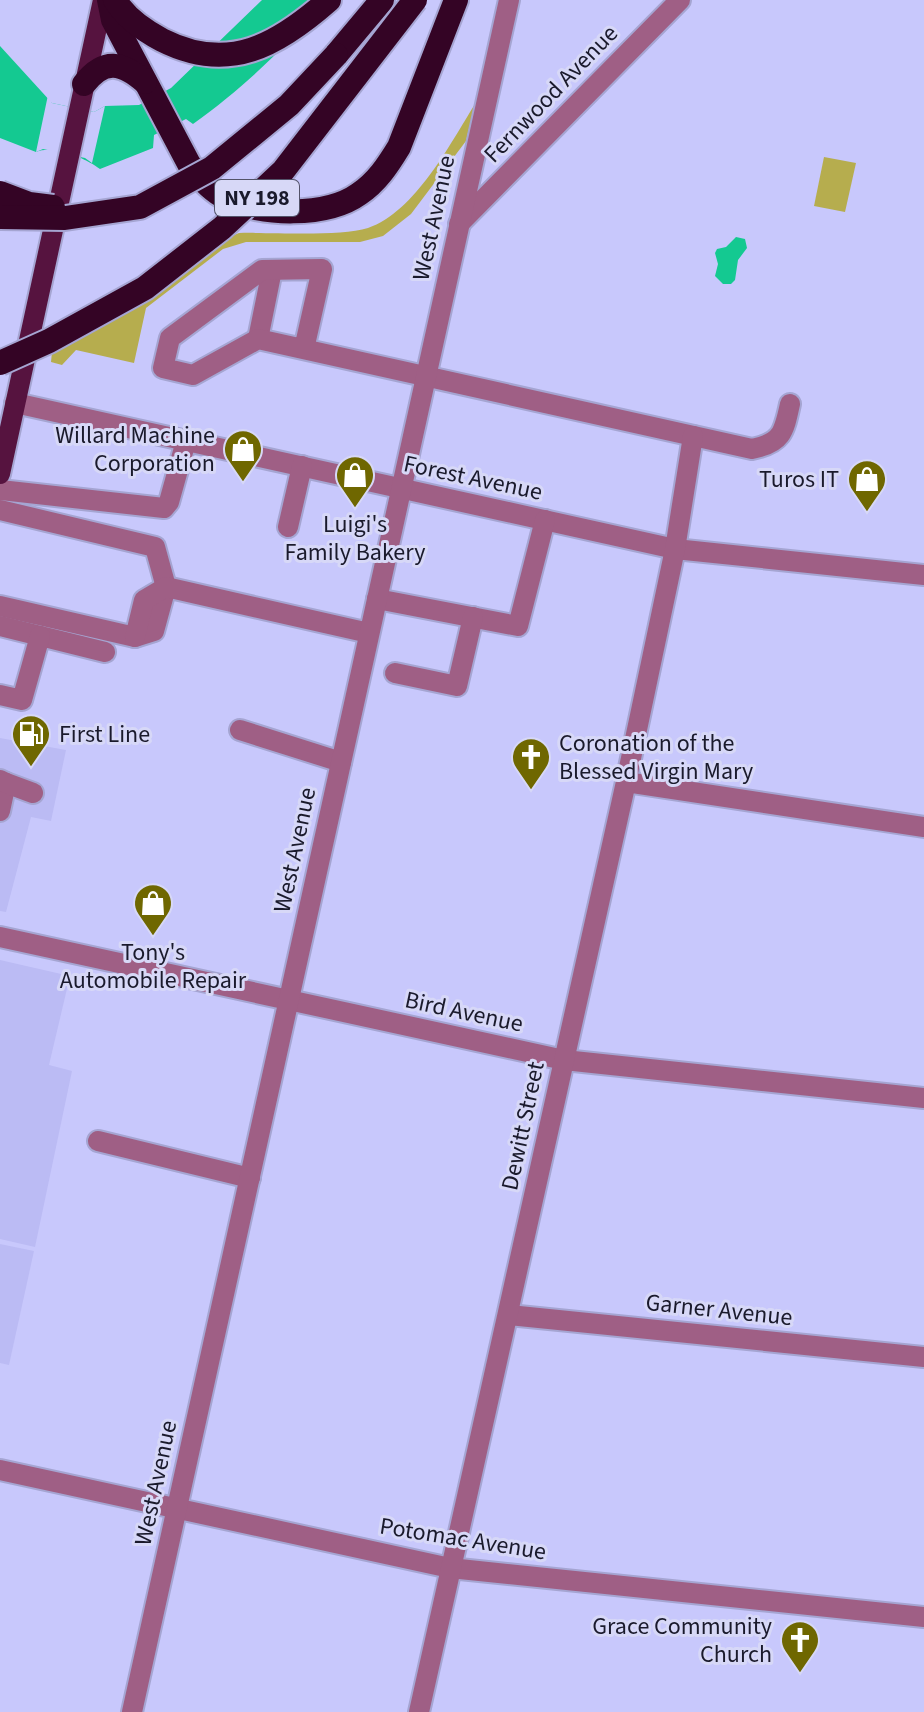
<svg xmlns="http://www.w3.org/2000/svg" width="924" height="1712" viewBox="0 0 924 1712" font-family="'Source Sans 3',sans-serif">
<style>
.built{fill:#bbbbf4}
.green{fill:#b6ad4e}
.water{fill:#14c991}
.pier{fill:#c8c8fc}
.lines{fill:none;stroke-linecap:round;stroke-linejoin:round}
.minor-casing{stroke:#a5a5d2;stroke-width:24}
.major-casing{stroke:#a5a5d2;stroke-width:24}
.highway-casing{stroke:#a5a5d2;stroke-width:28}
.minor{stroke:#9f5f85;stroke-width:20}
.major{stroke:#56133f;stroke-width:20}
.highway{stroke:#340425;stroke-width:24}
.highway-bridge-casing{stroke:#a5a5d2;stroke-width:28;stroke-linecap:butt}
.highway-bridge{stroke:#340425;stroke-width:24}
.labels{text-anchor:middle;dominant-baseline:central;stroke-width:6;stroke-linejoin:round;paint-order:stroke}
.shield{fill:#d7d8f7;stroke:#535369;stroke-width:2}
.shield-label{font-size:22px;font-weight:bold;fill:#1a1a2c}
.street-label{font-size:24px;fill:#1a1a2c;stroke:#d7d8f7}
.poi-label{font-size:24px;fill:#1a1a2c;stroke:#d7d8f7;text-anchor:end}
</style>
<rect width="100%" height="100%" fill="#c8c8fc"/>
<g class="built">
<path d="M0 738 66 750 51 821 31 817 6 912 0 911Z"/>
<path d="M0 960 70 976 49 1065 72 1071 35 1247 0 1239Z"/>
<path d="M0 1244 34 1251 9 1365 0 1363Z"/>
</g>
<g class="green">
<path d="M475 104 466 141 411 214 383 236 360 242H246L223 249 146 308 134 363 76 350 62 365 51 362 52 352 225 239 239 233C271 232 339 237 368 228 415 212 450 144 475 104Z"/>
<path d="M824 157 856 163 845 212 814 206Z"/>
</g>
<g class="water">
<path d="M262 0H327C284 48 246 86 193 124L186 119 154 135 153 148 100 169C86 158 53 144 36 152L0 138V46L52 103 94 112 105 106 139 105 171 88Z"/>
<path d="M736 237 745 239 747 248 738 260 735 280 731 284H723L715 276 718 264 715 253 717 249 726 247Z"/>
</g>
<path class="pier" d="M48 95 52 103 94 112 105 106 92 163 85 158 43 149 36 152Z"/>
<g class="lines">
<defs>
<g id="minor">
<path d="M459 224 680 0"/>
<path d="M258 339 272 270"/>
<path d="M304 349 322 269 262 270 170 338 163 368 193 375 258 339 752 449C782 443 784 432 790 404"/>
<path d="M15 403 675 549 924 575"/>
<path d="M0 490 164 508 169 502 186 441"/>
<path d="M0 510 155 547 166 587 154 631 135 637 0 606"/>
<path d="M288 527 302 466"/>
<path d="M377 599 518 626 545 520"/>
<path d="M0 626 105 652"/>
<path d="M135 637 144 600 166 587 369 633"/>
<path d="M395 673 457 686 473 617"/>
<path d="M0 695 22 700 40 636"/>
<path d="M240 730 341 762"/>
<path d="M0 780 6 783 0 811"/>
<path d="M626 782 924 827"/>
<path d="M6 783 33 793"/>
<path d="M0 937 564 1060 924 1098"/>
<path d="M98 1141 250 1178"/>
<path d="M509 1315 924 1357"/>
<path d="M0 1470 450 1568 924 1617"/>
<path d="M132 1712 509 0"/>
<path d="M419 1712 626 782 675 549 693 436"/>
</g>
<path id="major" d="M0 474 103 0"/>
<g id="highway">
<path d="M109 0 113 20 189 164C199 177 211 191 226 198 260 216 327 217 359 194 377 182 388 165 399 147L456 0"/>
<path d="M115 0C125 17 145 31 162 40 229 74 278 45 329 0"/>
<path d="M336 55 382 0"/>
<path d="M84 84C104 58 122 62 145 82"/>
</g>
</defs>
<use href="#minor" class="minor-casing"/>
<use href="#major" class="major-casing"/>
<use href="#highway" class="highway-casing"/>
<use href="#minor" class="minor"/>
<use href="#major" class="major"/>
<use href="#highway" class="highway"/>
<defs>
<g id="highway-bridge">
<path d="M0 193 29 204 53 207"/>
<path d="M0 217 65 218 140 207 212 168 289 105 336 55"/>
<path d="M0 363 49 341 145 288 222 228 283 171 415 0"/>
</g>
</defs>
<use href="#highway-bridge" class="highway-bridge-casing"/>
<use href="#highway-bridge" class="highway-bridge"/>
</g>
<defs>
<symbol id="shop-pin" viewBox="-11 -11 22 30"><path d="M0 17L-7.5 6A9.5 9.5 0 1 1 7.5 6Z" fill="#6f6700" stroke="#d7d8f7"/><path d="M-5-2.5h2.3a2.7 3.5 0 0 1 5.4 0H5L5.5 6h-11ZM-1.5-2.5h3a1.5 2.3 0 0 0-3 0Z" fill="#fff"/></symbol>
<symbol id="fuel-pin" viewBox="-11 -11 22 30"><path d="M0 17L-7.5 6A9.5 9.5 0 1 1 7.5 6Z" fill="#6f6700" stroke="#d7d8f7"/><path d="M-5.5-6h7V0h2V4h1.3V-2.5L3-4.5l.8-.8L6-3V5H2.5V1h-1V6h-7ZM-4.2-4.7v3.2H.2V-4.7Z" fill="#fff"/></symbol>
<symbol id="church-pin" viewBox="-11 -11 22 30"><path d="M0 17L-7.5 6A9.5 9.5 0 1 1 7.5 6Z" fill="#6f6700" stroke="#d7d8f7"/><path d="M-1.2-6h2.4v3.5h3.3v2.4h-3.3V6h-2.4V-.1h-3.3v-2.4h3.3Z" fill="#fff"/></symbol>
</defs>
<g fill-rule="evenodd">
<use href="#shop-pin" x="221" y="427" width="44" height="60"/>
<use href="#shop-pin" x="333" y="453" width="44" height="60"/>
<use href="#shop-pin" x="845" y="457" width="44" height="60"/>
<use href="#fuel-pin" x="9" y="712" width="44" height="60"/>
<use href="#church-pin" x="509" y="735" width="44" height="60"/>
<use href="#shop-pin" x="131" y="881" width="44" height="60"/>
<use href="#church-pin" x="778" y="1618" width="44" height="60"/>
</g>
<g class="labels">
<rect class="shield" x="215" y="180" width="84" height="36" rx="6"/>
<g class="shield-label">
<text x="257" y="198">NY 198</text>
</g>
<g class="street-label">
<text transform="translate(551 94) rotate(-46)">Fernwood Avenue</text>
<text transform="translate(434 218) rotate(-78)">West Avenue</text>
<text transform="translate(473 478) rotate(12)">Forest Avenue</text>
<text transform="translate(295 850) rotate(-78)">West Avenue</text>
<text transform="translate(464 1012) rotate(12)">Bird Avenue</text>
<text transform="translate(523 1126) rotate(-78)">Dewitt Street</text>
<text transform="translate(719 1310) rotate(6)">Garner Avenue</text>
<text transform="translate(156 1483) rotate(-78)">West Avenue</text>
<text transform="translate(463 1539) rotate(9)">Potomac Avenue</text>
</g>
<g class="poi-label">
<text x="215" y="435">Willard Machine<tspan x="215" dy="28">Corporation</tspan></text>
<text x="839" y="479">Turos IT</text>
<text x="355" y="524" text-anchor="middle">Luigi's<tspan x="355" dy="28">Family Bakery</tspan></text>
<text x="59" y="734" text-anchor="start">First Line</text>
<text x="559" y="743" text-anchor="start">Coronation of the<tspan x="559" dy="28">Blessed Virgin Mary</tspan></text>
<text x="153" y="952" text-anchor="middle">Tony's<tspan x="153" dy="28">Automobile Repair</tspan></text>
<text x="772" y="1626">Grace Community<tspan x="772" dy="28">Church</tspan></text>
</g>
</g>
</svg>
